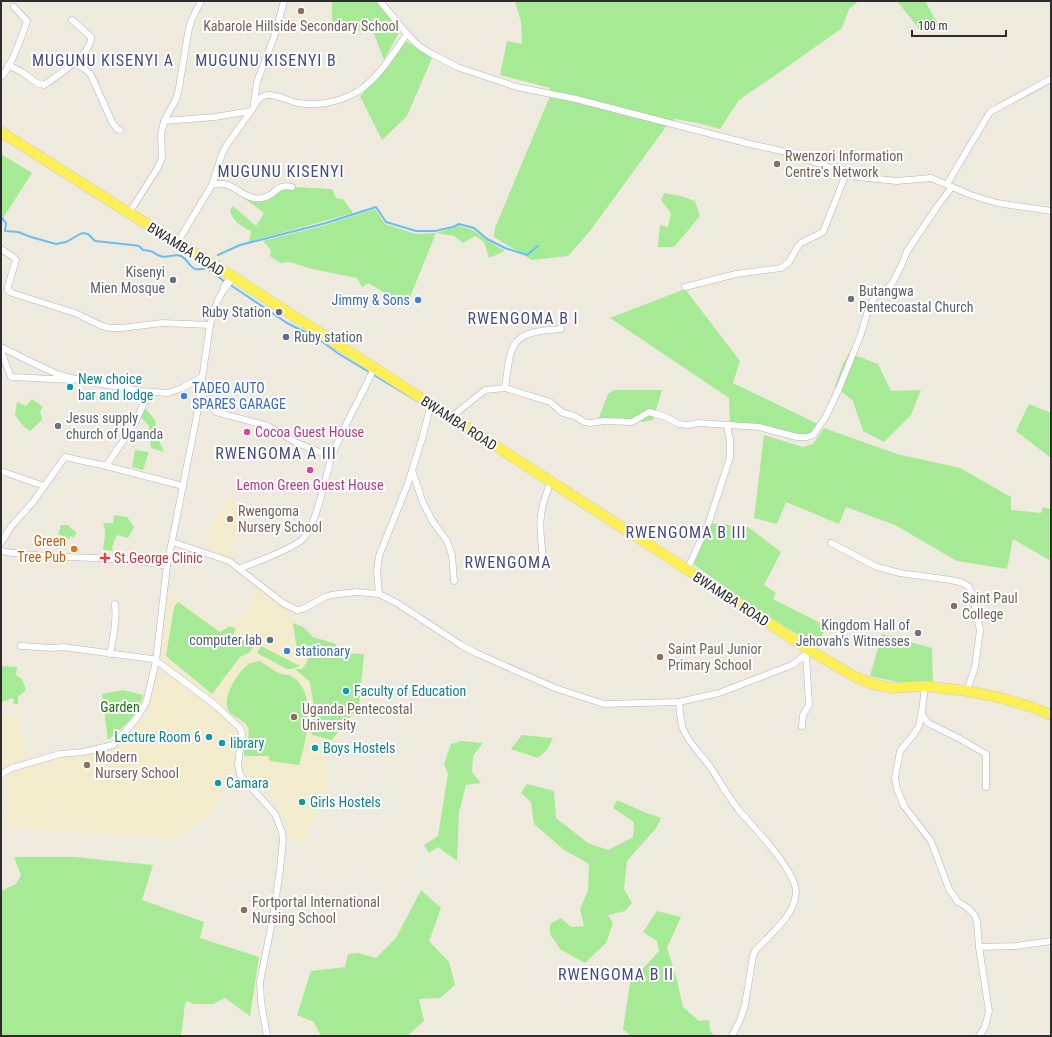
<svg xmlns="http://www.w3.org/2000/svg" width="1052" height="1037" viewBox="0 0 1052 1037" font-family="'Roboto Condensed',sans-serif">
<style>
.education{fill:#f2ebcc}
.green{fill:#a6ea96}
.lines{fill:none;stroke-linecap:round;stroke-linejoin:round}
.stream{stroke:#68bdf9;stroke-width:2}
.minor-casing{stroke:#b2b2c1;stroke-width:7}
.tertiary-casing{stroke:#b2b2c1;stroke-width:9}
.primary-casing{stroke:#ccc;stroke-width:11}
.minor{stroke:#fff;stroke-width:6}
.tertiary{stroke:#fff;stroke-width:8}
.primary{stroke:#fdef55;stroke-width:10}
.education-dot{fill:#8d6e63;stroke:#fff;stroke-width:1.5}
.worship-dot{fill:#6b7280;stroke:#fff;stroke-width:1.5}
.shop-dot{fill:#3f7fe0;stroke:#fff;stroke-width:1.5}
.service-dot{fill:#5c6f8a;stroke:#fff;stroke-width:1.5}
.culture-dot{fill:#0f9aa8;stroke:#fff;stroke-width:1.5}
.hotel-dot{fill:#d1479c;stroke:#fff;stroke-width:1.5}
.food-dot{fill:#e8710a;stroke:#fff;stroke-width:1.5}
.health-dot{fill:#e0444e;stroke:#fff;stroke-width:1.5}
.labels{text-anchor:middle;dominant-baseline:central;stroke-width:4;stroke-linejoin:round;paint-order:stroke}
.education-label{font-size:14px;fill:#785e54;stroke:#fff;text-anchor:start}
.street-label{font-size:14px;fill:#2c2c2c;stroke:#fff}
.worship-label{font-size:14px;fill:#5b616d;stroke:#fff;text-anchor:end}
.shop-label{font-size:14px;fill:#366cbe;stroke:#fff;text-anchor:start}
.service-label{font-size:14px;fill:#4e5e75;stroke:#fff;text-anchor:end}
.culture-label{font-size:14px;fill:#0d838f;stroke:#fff;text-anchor:start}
.hotel-label{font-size:14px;fill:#b23c85;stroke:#fff;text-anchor:start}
.food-label{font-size:14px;fill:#c56008;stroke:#fff;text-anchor:end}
.health-label{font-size:14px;fill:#be3a42;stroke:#fff;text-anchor:start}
.park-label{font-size:14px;fill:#197114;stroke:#fff}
.quarter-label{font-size:16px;letter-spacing:1px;fill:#484a82;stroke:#fff}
</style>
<rect width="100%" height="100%" fill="#efeade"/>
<g class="education">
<path d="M226 497 251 511 232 544 229 556 206 547 211 527Z"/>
<path d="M255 584 293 616 294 639 307 650 366 653 361 707 341 732 326 756 329 794 302 843 292 841 288 835 285 821 274 800 242 773 244 748 247 735 245 726 217 702 159 660 166 590 221 630 245 614 252 601Z"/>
<path d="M160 670 204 702 214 711 234 724 239 732 236 766 231 770 213 813 173 839 8 827 7 774 8 771 28 760 99 752 115 747 139 720 146 721 155 671Z"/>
<path d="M22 715 19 720 28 758 1 771V717Z"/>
</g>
<g class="green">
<path d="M332 1H377L391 19 399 33 384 60 373 31 332 30Z"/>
<path d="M515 1H859L849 9 842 28 790 65 739 100 720 129 698 123 674 119 672 121 550 91V88L500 75 507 41 522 44 521 22Z"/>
<path d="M897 1H925L939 26 920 30Z"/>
<path d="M406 41 432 58 407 116 382 140 360 96 390 64 403 43Z"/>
<path d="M550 96 583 103 630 117 668 124 590 231 568 256 532 260 494 237 495 228Z"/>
<path d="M1 154 32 173 3 218 1 214Z"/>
<path d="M285 184H295V187L332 189 336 198 343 199 353 213 249 242 251 231C241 226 233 222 230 210L233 206 256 226 264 213 241 196 244 194C260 202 272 193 285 184Z"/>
<path d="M664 193 681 196 695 201 700 216 674 247H658L660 225 668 227 671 213 661 200Z"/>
<path d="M375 209 385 224 416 234 436 233 459 226 473 230 488 241 505 251 489 258 484 242 475 236 463 243 454 236 436 233 406 307 369 283 362 287 357 278 312 269 290 262 280 263 270 256 271 250 263 241 322 226Z"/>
<path d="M685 289 740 361 733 383 818 424 809 437 763 429 730 425 729 398 610 318Z"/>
<path d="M849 353 878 364 891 391 921 390 911 415 884 442 863 431 853 401 835 386 843 364Z"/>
<path d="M614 390H662L653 420 642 422 619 418 598 420 608 394Z"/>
<path d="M32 399 43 407 40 411 42 420 30 431 23 426 15 415 17 402 26 406Z"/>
<path d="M1029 404 1051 413V458L1016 431Z"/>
<path d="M145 408 155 420 157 435 164 452 151 448 149 426 138 414Z"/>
<path d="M824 428 897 454 960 468 1011 497V510L1041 513 1043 507 1051 509V561L1013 539 1007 569 957 561 895 525 846 507 839 524 786 502 777 524 754 518 764 435 803 447 813 444Z"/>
<path d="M135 450 149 452 143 470 132 467Z"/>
<path d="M114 515 127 517 134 527 128 538 117 535 112 547 113 551 103 550C104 541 107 531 103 523H113Z"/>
<path d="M709 523 748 527 781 552 764 585 776 593 773 599 826 626 818 647 753 607 692 563Z"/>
<path d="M61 525H69L70 528 74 530 76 533 74 538 71 536 69 539H63L62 536 58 534Z"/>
<path d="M178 602 220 632 230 626 236 629 232 636 254 644 250 652 240 657 212 694 166 656 174 607Z"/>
<path d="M293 623 303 627 313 637 336 644 337 648 307 647 301 652 297 651Z"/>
<path d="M882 634 932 648 933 684 898 682 870 676Z"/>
<path d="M261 646 300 666 292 669H287L257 653Z"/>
<path d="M310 652 364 654 359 706 332 740 312 735 314 708 310 682 295 669H302L308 660Z"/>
<path d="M260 661C267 665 274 672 282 674 284 675 288 674 291 676 319 692 306 741 299 765L270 761 268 756H244C243 746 251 738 248 728 246 720 233 718 228 710 222 698 237 674 246 666 250 662 255 662 260 661Z"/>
<path d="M1 666 17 667 16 675 22 679 26 690 18 697V704H14L13 698 1 702Z"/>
<path d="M123 690 143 695C139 715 123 727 108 740L102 694Z"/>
<path d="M522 735 553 738 547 750 538 758 511 749Z"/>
<path d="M461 741 483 743 473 756 472 772 481 783 466 785 459 812 457 861 438 847 429 853 424 845 438 836 448 774 444 764 451 744Z"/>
<path d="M527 784 554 791 556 818 588 843 608 850 633 837 634 822 613 808 617 800 644 812 661 818 657 827 627 861 624 889 632 903 625 911 608 915 613 923 606 943 585 963 560 949 550 934V924L561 918 571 927 584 926 580 909 588 890 589 864 564 850 534 824 531 802 521 793Z"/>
<path d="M14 857H74L153 865 142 900 204 922 200 938 259 957 250 1016 225 998 213 1004H194L187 1001 185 1004 181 1036H1V891L16 884 21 875Z"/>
<path d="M421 890 441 908 429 941 449 962 455 985 440 998 419 999 424 1021 407 1036H321L314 1022 297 1015 311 971 345 967 348 954 358 953 376 958 396 938Z"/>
<path d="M657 911 681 917 667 948 676 976 683 1007 699 1021 709 1020 710 1030 714 1036H631L623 1029 630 983 659 951 657 941 643 932Z"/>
</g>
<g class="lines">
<g class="stream">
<path d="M1 217 6 223 5 231 18 232 31 237 56 244 66 242 82 233 88 234 95 241 132 245 139 246 143 250C154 250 152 253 160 256 167 259 174 253 181 256 188 259 188 266 195 269 199 270 203 268 207 269 213 271 220 279 225 282"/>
<path d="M218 255 240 245 326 223 376 207 386 222 416 231H435L453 227 459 224 474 228 487 239 505 248 527 255 538 246"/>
<path d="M229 284 287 323 317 338 339 354 422 404"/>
</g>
<defs>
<g id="minor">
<path d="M380 1 407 34 419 46 430 53 457 67 517 87 576 99 750 144 782 151 858 177 897 181 931 178 971 195 997 203 1051 211"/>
<path d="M75 62 85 69 91 75 112 122 117 129 120 130"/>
<path d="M8 65 22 72 37 83 44 85C57 76 92 54 91 37L72 20"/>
<path d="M1 77C12 66 22 36 27 21L14 7"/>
<path d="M254 104 257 82 275 34 284 1"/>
<path d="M164 121 215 117 251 111C254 107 257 99 262 97 272 91 287 101 298 103 314 106 334 103 349 96 375 85 391 56 407 34"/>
<path d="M947 184 990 112 1051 79"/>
<path d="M212 185C216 184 220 183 224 184 238 187 247 201 262 198 276 196 275 183 292 187"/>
<path d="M129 213 157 169 162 158 161 135 164 121 176 99 179 88 188 33 191 21 201 1"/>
<path d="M177 243 212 185 222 154 226 146 251 111"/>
<path d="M1 249 13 257 16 260 8 286V290L12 293 75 313 102 326 111 328H122L162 323 210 325"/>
<path d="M685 287 736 274 781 268 789 262 798 246 801 243 823 232 846 174"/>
<path d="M1 347 31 362 57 374 79 380 141 391 168 393 182 388 202 377"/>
<path d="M1 351 11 377 73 380"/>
<path d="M505 388C511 342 510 332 561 329"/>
<path d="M201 393 204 399 216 412 268 426 297 443 332 457"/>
<path d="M450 418 485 390 505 388 550 402 563 413 575 416 584 422 590 423 605 421 632 422 649 412 666 417 679 424 688 425 698 423 759 427 797 437H807L813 435 825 418 838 391 861 334 868 310 874 298 887 289 893 282 902 264 907 251 939 204 952 187"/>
<path d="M106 466 134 425 149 392"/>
<path d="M412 470 423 503 433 522 447 541 452 555 454 581"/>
<path d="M1 471 44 486"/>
<path d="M172 542 229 561 283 603 297 610 303 609 325 597 331 595 356 592 379 594 397 603 461 645 476 653 555 688 604 704 679 702 719 693 792 665 811 651"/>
<path d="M1 543 10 528 33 502 65 457 106 466 183 486"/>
<path d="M831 543 877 567 900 573 951 580 963 583 969 587 972 593 980 630 975 667 967 691"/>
<path d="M1 551C57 561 112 554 167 566"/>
<path d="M544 566C540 532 536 515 551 482"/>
<path d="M240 568C253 564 295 547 303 539 317 524 325 477 332 456 343 426 361 398 374 368"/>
<path d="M687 570 709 522 730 457V440L727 426"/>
<path d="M379 594 377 571 379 556 407 486 422 439 431 404"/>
<path d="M21 646 53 648 63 647 152 659 158 662 214 704 240 728 242 733 238 764 240 775 275 814 282 832 283 840 280 869 273 917 260 982 261 1002 267 1036"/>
<path d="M110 654C113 638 117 621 115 604"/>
<path d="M925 686 922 712 919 726 914 734 900 751 895 778 897 789 904 806 931 841 949 889 958 902 968 908 975 916 977 922 979 947 989 1011 985 1027 979 1036"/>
<path d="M679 702C680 711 680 720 683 729 689 744 702 755 711 768 720 782 728 796 738 809 752 826 797 871 796 893 794 917 770 934 755 951L753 956 745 1005 740 1020 732 1036"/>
<path d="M922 715 928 723 960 739 986 754V787"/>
<path d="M802 726 803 715 809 705 806 655"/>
<path d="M1 774 12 768 60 754 84 752 113 745 136 719 146 703 156 661 167 566 196 420 210 325 217 302 225 287"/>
<path d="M979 947 1016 946 1051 941"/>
</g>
<path id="tertiary" d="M225 287 232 277"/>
<path id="primary" d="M1 132 129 213 219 268 668 557 811 651 855 677 873 684 892 688 925 686 967 691 997 697 1032 707 1051 715"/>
</defs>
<use href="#minor" class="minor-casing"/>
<use href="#tertiary" class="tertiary-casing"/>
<use href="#primary" class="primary-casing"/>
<use href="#minor" class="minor"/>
<use href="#tertiary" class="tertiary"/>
<use href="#primary" class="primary"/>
</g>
<g class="education-dot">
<circle cx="301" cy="11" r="4"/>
<circle cx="777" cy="164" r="4"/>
<circle cx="230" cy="519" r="4"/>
<circle cx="954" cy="606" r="4"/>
<circle cx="660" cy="657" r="4"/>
<circle cx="294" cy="717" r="4"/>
<circle cx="87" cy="765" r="4"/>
<circle cx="244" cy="910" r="4"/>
</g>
<g class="worship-dot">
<circle cx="173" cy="280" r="4"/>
<circle cx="851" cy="299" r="4"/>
<circle cx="58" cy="426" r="4"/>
<circle cx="918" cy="633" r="4"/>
</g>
<g class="shop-dot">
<circle cx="418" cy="300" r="4"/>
<circle cx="184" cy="396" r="4"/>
<circle cx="287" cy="651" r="4"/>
</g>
<g class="service-dot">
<circle cx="279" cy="312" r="4"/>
<circle cx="286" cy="337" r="4"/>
<circle cx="270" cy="640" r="4"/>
</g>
<g class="culture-dot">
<circle cx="70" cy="387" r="4"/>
<circle cx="346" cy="691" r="4"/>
<circle cx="209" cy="737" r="4"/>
<circle cx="222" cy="743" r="4"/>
<circle cx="315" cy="748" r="4"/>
<circle cx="218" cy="783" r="4"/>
<circle cx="302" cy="802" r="4"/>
</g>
<g class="hotel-dot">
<circle cx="247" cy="432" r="4"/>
<circle cx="310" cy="470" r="4"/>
</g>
<circle class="food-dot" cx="74" cy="549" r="4"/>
<path class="health-dot" d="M103 552h4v4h4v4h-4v4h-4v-4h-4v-4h4z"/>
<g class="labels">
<g class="education-label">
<text x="301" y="26" text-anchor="middle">Kabarole Hillside Secondary School</text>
<text x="785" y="156">Rwenzori Information<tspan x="785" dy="16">Centre's Network</tspan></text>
<text x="238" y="511">Rwengoma<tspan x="238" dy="16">Nursery School</tspan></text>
<text x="962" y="598">Saint Paul<tspan x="962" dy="16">College</tspan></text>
<text x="668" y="649">Saint Paul Junior<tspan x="668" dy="16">Primary School</tspan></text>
<text x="302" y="709">Uganda Pentecostal<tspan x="302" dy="16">University</tspan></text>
<text x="95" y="757">Modern<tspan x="95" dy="16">Nursery School</tspan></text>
<text x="252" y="902">Fortportal International<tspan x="252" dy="16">Nursing School</tspan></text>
</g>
<g class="street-label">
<text transform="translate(186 249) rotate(32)">BWAMBA ROAD</text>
<text transform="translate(459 423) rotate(33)">BWAMBA ROAD</text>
<text transform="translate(731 599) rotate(33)">BWAMBA ROAD</text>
</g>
<g class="worship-label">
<text x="165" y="272">Kisenyi<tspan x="165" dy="16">Mien Mosque</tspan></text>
<text x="859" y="291" text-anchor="start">Butangwa<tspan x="859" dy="16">Pentecoastal Church</tspan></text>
<text x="66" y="418" text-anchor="start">Jesus supply<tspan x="66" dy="16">church of Uganda</tspan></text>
<text x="910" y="625">Kingdom Hall of<tspan x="910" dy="16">Jehovah's Witnesses</tspan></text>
</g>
<g class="shop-label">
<text x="410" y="300" text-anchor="end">Jimmy &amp; Sons</text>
<text x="192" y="388">TADEO AUTO<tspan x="192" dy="16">SPARES GARAGE</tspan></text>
<text x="295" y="651">stationary</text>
</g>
<g class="service-label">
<text x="271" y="312">Ruby Station</text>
<text x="294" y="337" text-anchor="start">Ruby station</text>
<text x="262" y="640">computer lab</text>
</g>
<g class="culture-label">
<text x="78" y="379">New choice<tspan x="78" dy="16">bar and lodge</tspan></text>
<text x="354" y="691">Faculty of Education</text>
<text x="201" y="737" text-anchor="end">Lecture Room 6</text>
<text x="230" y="743">library</text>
<text x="323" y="748">Boys Hostels</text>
<text x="226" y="783">Camara</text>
<text x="310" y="802">Girls Hostels</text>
</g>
<g class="hotel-label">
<text x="255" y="432">Cocoa Guest House</text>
<text x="310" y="485" text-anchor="middle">Lemon Green Guest House</text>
</g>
<g class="food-label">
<text x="66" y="541">Green<tspan x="66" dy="16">Tree Pub</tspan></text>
</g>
<g class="health-label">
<text x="114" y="558">St.George Clinic</text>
</g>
<g class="park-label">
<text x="120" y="707">Garden</text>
</g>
<g class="quarter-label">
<text x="103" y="60">MUGUNU KISENYI A</text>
<text x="266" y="60">MUGUNU KISENYI B</text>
<text x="281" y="171">MUGUNU KISENYI</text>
<text x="523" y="318">RWENGOMA B I</text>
<text x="276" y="453">RWENGOMA A III</text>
<text x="686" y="532">RWENGOMA B III</text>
<text x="508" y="562">RWENGOMA</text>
<text x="616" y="974">RWENGOMA B II</text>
</g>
</g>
<rect width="1052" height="1037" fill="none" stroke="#2c2c2c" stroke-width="4"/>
<path d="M912 30v6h94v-6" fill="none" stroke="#2c2c2c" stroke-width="2"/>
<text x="918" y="30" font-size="12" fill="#2c2c2c" stroke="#ffffff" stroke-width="3" paint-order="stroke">100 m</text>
</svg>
